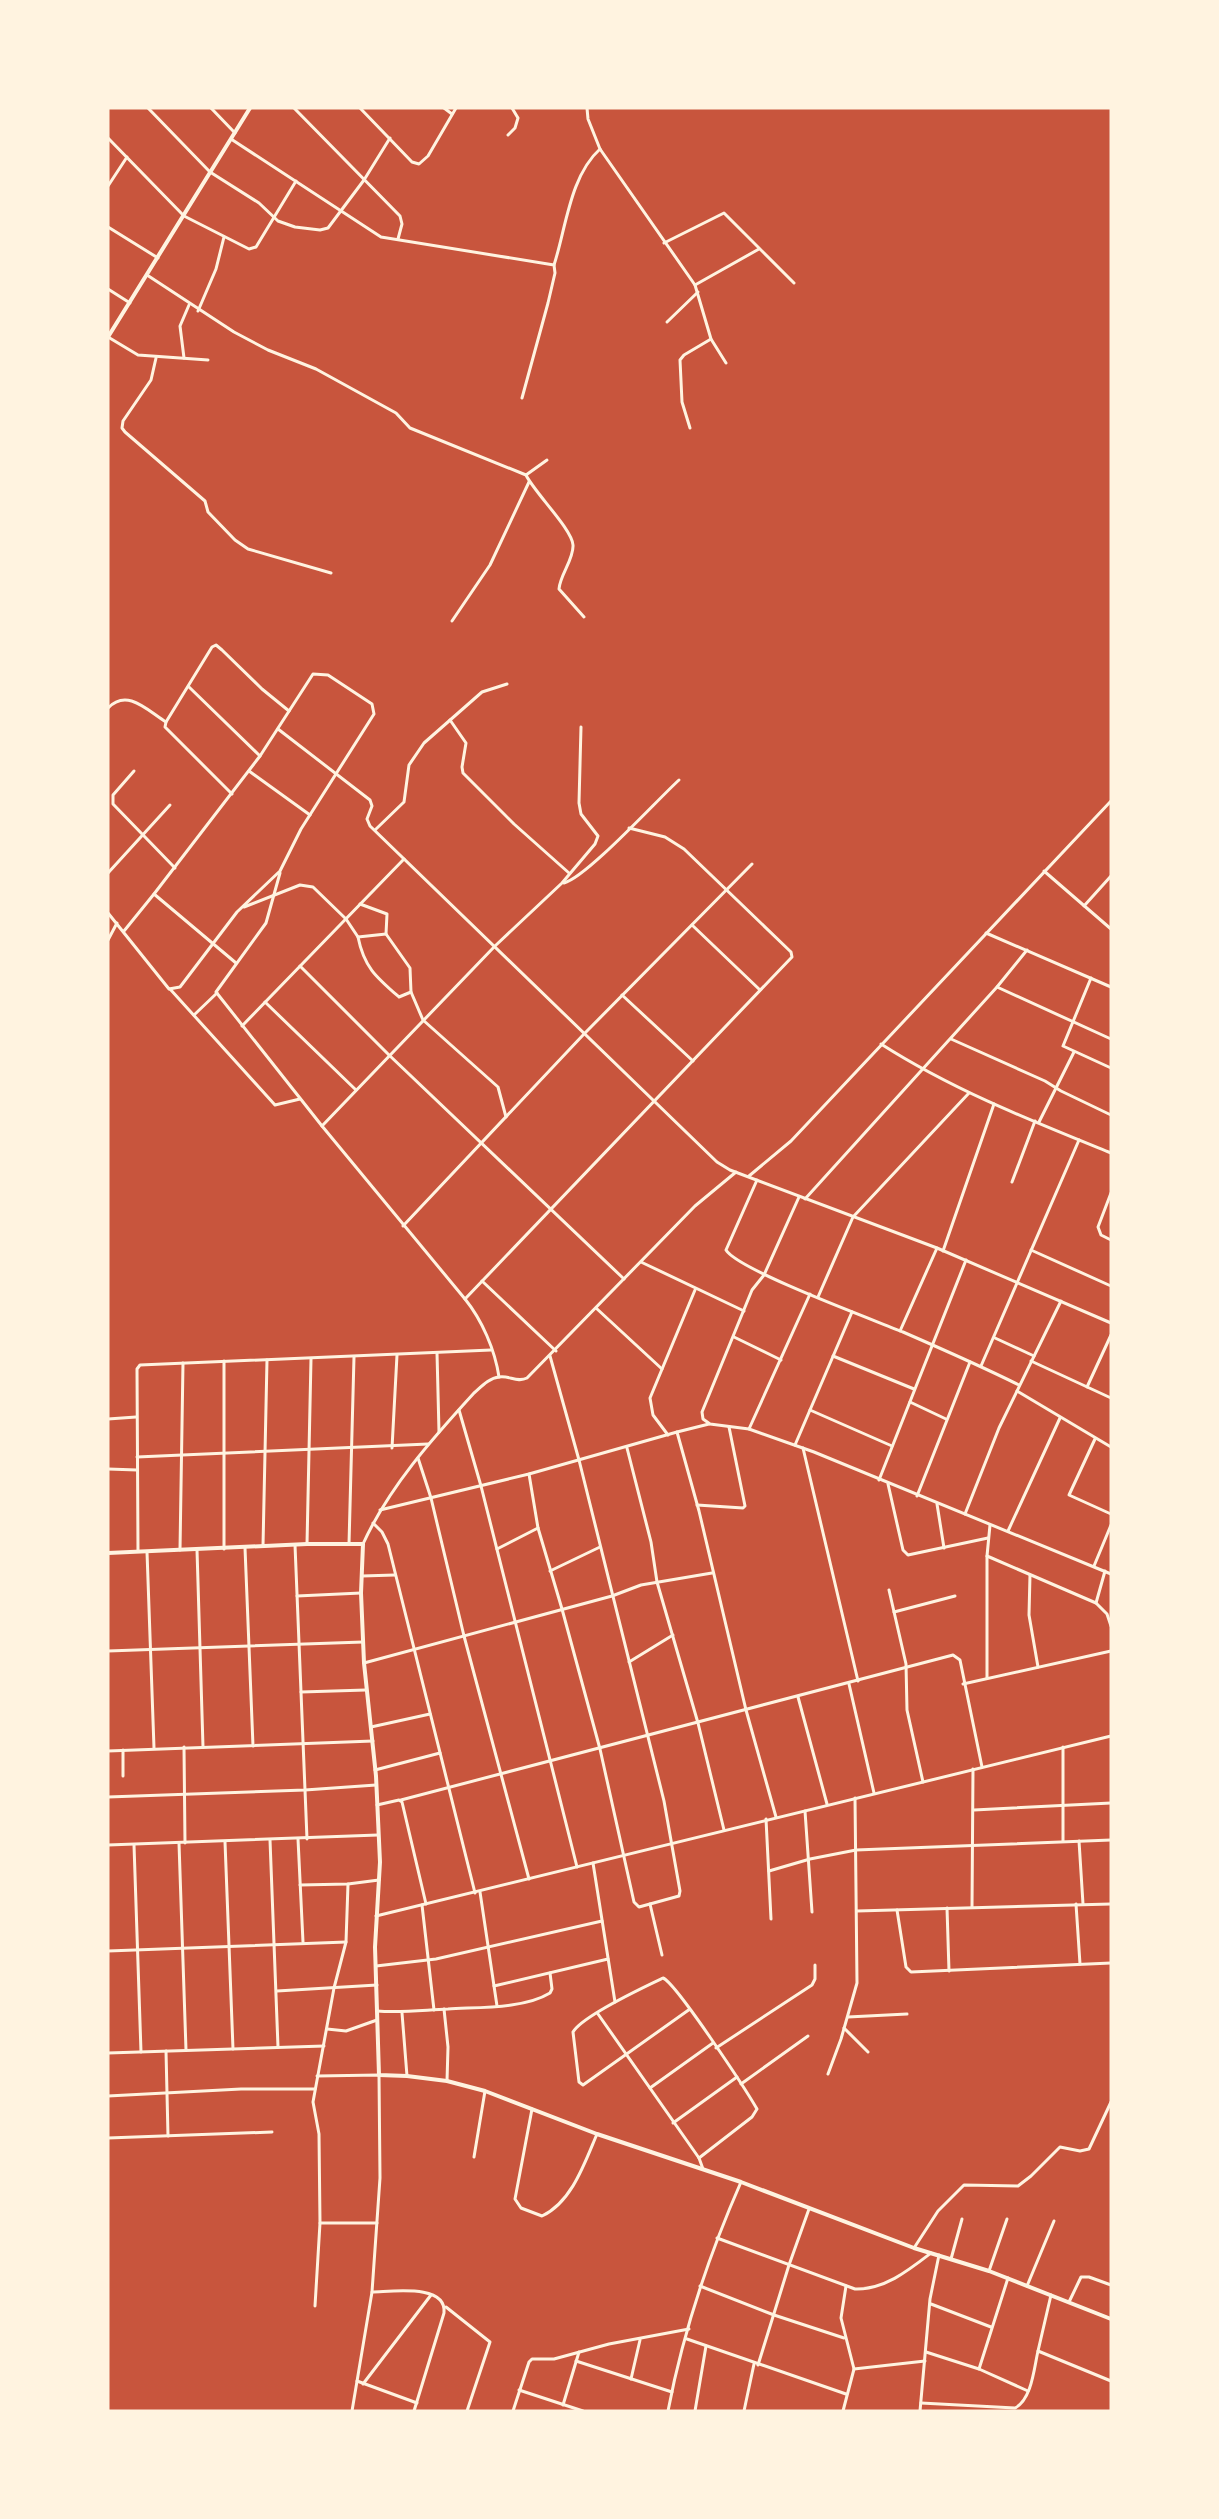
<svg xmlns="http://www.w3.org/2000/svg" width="1219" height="2519" viewBox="0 0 1219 2519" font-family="Signika,sans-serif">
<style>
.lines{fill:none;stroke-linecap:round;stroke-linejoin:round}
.minor{stroke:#fff3e0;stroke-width:3}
.tertiary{stroke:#fff3e0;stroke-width:4}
</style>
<rect width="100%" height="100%" fill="#c8553d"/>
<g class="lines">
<g class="minor">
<path d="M148 108 210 172 259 203 278 221 295 227 320 230 328 228 364 180 390 138"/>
<path d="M211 108 235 133"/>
<path d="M294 108 400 216 402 224 398 239"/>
<path d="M360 108 412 162 419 164 428 156 456 108"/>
<path d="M444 108 452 114"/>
<path d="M587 108 588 119 600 149 695 285 711 339 726 363"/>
<path d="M508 135 515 128 518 118 512 108"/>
<path d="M108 138 184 216 249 249 256 247 296 181"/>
<path d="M231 139 381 237 554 265 555 273 548 303 522 398"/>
<path d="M108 186 127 157"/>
<path d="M108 227 158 258"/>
<path d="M664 243 724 213 794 283"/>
<path d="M554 265C566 228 570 176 600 149"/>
<path d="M147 275 234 332 268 350 316 369 396 413 410 428 526 475C534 492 572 529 573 545 574 559 560 575 559 589L584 617"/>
<path d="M695 285 759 249"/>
<path d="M108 289 130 303"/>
<path d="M198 311 216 269 224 237"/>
<path d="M667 322 698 292"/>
<path d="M108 337 138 355 208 360"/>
<path d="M156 358 151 380 123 421 122 428 125 432 205 501 208 512 235 540 248 549 331 573"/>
<path d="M184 358 180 326 189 305"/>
<path d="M690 428 682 402 680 360 684 355 711 339"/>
<path d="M526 475 547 460"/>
<path d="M452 621 490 565 529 482"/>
<path d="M189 687 260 756"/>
<path d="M108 708C127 688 147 710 166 722"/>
<path d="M450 720 466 743 462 767 463 773 514 824 569 873"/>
<path d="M278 729 370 800 372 806 367 819 370 826 717 1162 730 1170 937 1248 1111 1323"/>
<path d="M134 771 113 795V804L175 868"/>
<path d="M249 771 310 815"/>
<path d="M232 794 165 727 166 722 212 647 216 645 222 650 262 689 289 711"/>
<path d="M375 830 404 802 409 765 424 743 482 692 507 684"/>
<path d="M1044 871 1111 929"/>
<path d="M108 873 170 805"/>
<path d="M280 873 266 923 216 992 322 1126"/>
<path d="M564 883C587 877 657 800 679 780"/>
<path d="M154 894 236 963"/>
<path d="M360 904 387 914 386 934 410 968 411 992 423 1020 498 1087 506 1117"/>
<path d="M1084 906 1111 876"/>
<path d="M244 907 300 885 313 887 346 919 358 937 386 934"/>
<path d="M108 913 169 989 180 987 237 912 280 871 301 829 374 714 372 704 328 675 313 674 260 756 154 894 124 931"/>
<path d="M692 925 760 990"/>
<path d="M986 933 1111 987"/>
<path d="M358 937C364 967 376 977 399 997L411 992"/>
<path d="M108 940 117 923"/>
<path d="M300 966 389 1055 624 1279"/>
<path d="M1091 978 1063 1046 1111 1068"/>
<path d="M997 987 1111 1039"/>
<path d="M170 989 275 1105 300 1099"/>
<path d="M622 995 693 1061"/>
<path d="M265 1002 356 1090"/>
<path d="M194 1015 217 993"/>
<path d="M242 1026 404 859"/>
<path d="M951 1039 1045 1081 1061 1091 1111 1115"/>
<path d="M881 1044C953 1090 1032 1121 1111 1153"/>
<path d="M1039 1122 1074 1052"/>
<path d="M749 1176 791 1141 1111 801"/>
<path d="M757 1180 726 1250C738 1270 874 1320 903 1332 942 1349 981 1366 1019 1385"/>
<path d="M1012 1182 1035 1121"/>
<path d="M1111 1193 1098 1227 1101 1235 1111 1240"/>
<path d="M799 1197 764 1275 752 1290 702 1412 703 1419 710 1424 749 1429 814 1452 1111 1574"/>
<path d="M805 1199 997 987 1027 950"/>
<path d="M403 1226 584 1034 752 864"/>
<path d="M1031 1250 1111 1286"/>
<path d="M943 1251 994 1104"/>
<path d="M641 1262 744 1311"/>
<path d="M482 1281 556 1351"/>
<path d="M818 1297 853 1217 969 1093"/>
<path d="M465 1299 322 1126 495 946 562 883 595 844 598 836 581 814 579 803 581 727"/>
<path d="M596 1308 662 1369"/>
<path d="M900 1331 937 1248"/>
<path d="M734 1337 781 1360"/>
<path d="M995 1338 1034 1356"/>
<path d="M437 1353 439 1432"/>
<path d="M833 1356 914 1389"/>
<path d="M224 1361V1549"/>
<path d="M1031 1361 1111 1398"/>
<path d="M981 1366 1079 1140"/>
<path d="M499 1377C495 1350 482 1320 465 1299L792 957 791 952 684 849 665 837 629 828"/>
<path d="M1087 1387 1111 1335"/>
<path d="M1017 1391 1111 1447"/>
<path d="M910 1402 946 1419"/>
<path d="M459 1410 481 1486 577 1867"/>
<path d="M810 1410 892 1446"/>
<path d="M108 1419 136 1417"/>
<path d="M709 1424 677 1432 699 1511 746 1710 776 1817"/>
<path d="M749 1429 810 1294"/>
<path d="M668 1435 653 1415 650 1398 695 1290"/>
<path d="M1095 1439 1069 1495 1111 1514"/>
<path d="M795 1445 852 1312"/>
<path d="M392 1448 397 1355"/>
<path d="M627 1448 651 1542 657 1582 698 1723 724 1830"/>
<path d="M803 1448 858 1681"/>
<path d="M137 1457 428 1444"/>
<path d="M418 1458 431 1498 464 1636 529 1879"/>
<path d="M108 1469 137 1470"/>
<path d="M529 1474 538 1528 562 1609 600 1749 634 1902 639 1907 679 1896 680 1891 664 1801 579 1460 550 1356"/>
<path d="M879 1480 966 1260"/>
<path d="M888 1484 903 1550 908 1555 988 1538"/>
<path d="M917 1496 970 1362"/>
<path d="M937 1504 944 1548"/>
<path d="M697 1505 743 1508 745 1506 729 1427"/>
<path d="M380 1510 529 1474 677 1432"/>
<path d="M965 1514 999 1428 1061 1301"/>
<path d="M373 1523 382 1532 388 1544 475 1893"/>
<path d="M1008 1531 1060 1418"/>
<path d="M307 1544 311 1359"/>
<path d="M349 1544 354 1357"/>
<path d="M363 1544C389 1487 432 1439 474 1393 481 1387 489 1378 499 1377 509 1375 517 1383 527 1378L695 1206 736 1172"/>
<path d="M295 1545 307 1839"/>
<path d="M263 1546 267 1360"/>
<path d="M245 1548 253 1746"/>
<path d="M497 1549 538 1528"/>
<path d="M180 1550 183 1363"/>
<path d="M197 1550 203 1747"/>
<path d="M138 1551 137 1369 140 1365 491 1350"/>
<path d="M147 1552 154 1748"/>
<path d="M987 1556 1096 1603 1107 1614 1111 1626"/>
<path d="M1094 1566 1111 1525"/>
<path d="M550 1571 600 1547"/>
<path d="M1030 1575 1029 1615 1038 1667"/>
<path d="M362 1576 395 1575"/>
<path d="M889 1590 906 1664 907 1710 923 1782"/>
<path d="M297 1596 361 1593"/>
<path d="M1096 1603 1105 1571"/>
<path d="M894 1612 955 1596"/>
<path d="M108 1651 363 1642"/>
<path d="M629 1662 673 1635"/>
<path d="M364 1663 612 1596 641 1585 712 1573"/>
<path d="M987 1678V1556L990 1525"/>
<path d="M849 1684 874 1793"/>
<path d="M963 1684 1111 1651"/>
<path d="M301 1692 366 1690"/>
<path d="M798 1697 827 1804"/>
<path d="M371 1727 430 1714"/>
<path d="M184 1747 185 1843"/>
<path d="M123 1750V1776"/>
<path d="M108 1751 373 1741"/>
<path d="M375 1770 440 1753"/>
<path d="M108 1797 305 1790 376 1785"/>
<path d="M401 1800 953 1655 960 1660 982 1767"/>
<path d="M377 1805 399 1800 402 1802 426 1904"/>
<path d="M974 1810 1111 1803"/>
<path d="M805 1811 812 1912"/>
<path d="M766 1819 771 1919"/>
<path d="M298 1839 303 1942"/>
<path d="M270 1840 278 2047"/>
<path d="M1063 1841V1747"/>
<path d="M1079 1841 1083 1904"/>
<path d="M225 1842 233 2049"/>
<path d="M179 1843 186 2050"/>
<path d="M108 1845 378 1835"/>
<path d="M134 1845 141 2052"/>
<path d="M593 1863 615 2002"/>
<path d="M769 1871 810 1859 856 1850 1111 1840"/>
<path d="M300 1885 348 1884 379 1880"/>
<path d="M480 1892 497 2006"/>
<path d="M650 1904 662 1955"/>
<path d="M1076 1904 1080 1964"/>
<path d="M422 1905 434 2010"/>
<path d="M972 1907 973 1769"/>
<path d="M947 1908 949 1971"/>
<path d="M897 1910 906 1967 911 1972 1111 1963"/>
<path d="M857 1911 1111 1904"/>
<path d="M376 1916 1111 1736"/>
<path d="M108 1951 346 1942"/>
<path d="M376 1966 436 1959 602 1921"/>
<path d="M494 1986 608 1959"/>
<path d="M277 1991 377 1985"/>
<path d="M444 2009 448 2047 447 2081"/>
<path d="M690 2009 583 2085 579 2082 573 2032C582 2016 644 1987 663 1978 676 1983 746 2090 757 2109L752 2117 699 2158"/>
<path d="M377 2011C401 2013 424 2010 448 2009 478 2007 524 2009 550 1993L552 1989 550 1973"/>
<path d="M402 2013 407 2076"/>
<path d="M598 2014 699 2158 703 2169"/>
<path d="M848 2017 907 2014"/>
<path d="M844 2028 868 2052"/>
<path d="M327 2029 346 2031 377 2020"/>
<path d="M716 2048 812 1985 815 1979V1965"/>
<path d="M166 2051 168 2136"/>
<path d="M108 2053 324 2046"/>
<path d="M828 2074 841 2039 857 1983 855 1798"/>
<path d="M317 2076 379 2075 380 2178 372 2292 352 2411"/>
<path d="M741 2084 808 2036"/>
<path d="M650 2088 713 2043"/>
<path d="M108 2096 241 2089H315"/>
<path d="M532 2109 515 2199 521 2208 542 2216C572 2202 585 2162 597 2134"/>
<path d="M673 2123 737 2077"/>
<path d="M108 2138 272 2132"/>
<path d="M474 2157 485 2091"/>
<path d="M320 2223H377"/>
<path d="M717 2238 855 2289C884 2290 909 2270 931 2253"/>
<path d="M914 2248 938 2211 964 2185 1018 2186 1031 2176 1060 2147 1080 2151 1089 2149 1111 2102"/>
<path d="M951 2259 962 2219"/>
<path d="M989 2271 1007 2219"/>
<path d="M700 2286 774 2315 844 2338"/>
<path d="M1027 2286 1054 2221"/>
<path d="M372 2292C390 2292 447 2283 444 2313L414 2411"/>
<path d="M1069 2302 1081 2277H1089L1111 2285"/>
<path d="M931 2304 991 2327"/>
<path d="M315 2306 320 2223 319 2134 313 2102 334 1988 346 1942 348 1884"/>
<path d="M446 2307 490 2342 467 2411"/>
<path d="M687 2339 846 2394"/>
<path d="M1038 2351 1051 2295"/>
<path d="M926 2352 979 2369 1008 2278"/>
<path d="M576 2361 672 2392"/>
<path d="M758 2365 789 2265 809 2209"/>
<path d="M854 2369 925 2361"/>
<path d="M979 2369 1028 2391"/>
<path d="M631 2379 640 2340"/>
<path d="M357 2381 417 2403"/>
<path d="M363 2384 431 2295"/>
<path d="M519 2390 583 2411"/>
<path d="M921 2403 1015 2408C1032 2399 1034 2368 1038 2351L1111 2381"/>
<path d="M563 2405 579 2352"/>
<path d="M513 2411 529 2362 532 2359H554L609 2344 689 2329"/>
<path d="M668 2411C683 2332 709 2255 741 2182"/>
<path d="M695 2411 706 2346"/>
<path d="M744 2411 754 2364"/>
<path d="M843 2411 854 2369 841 2318 846 2286"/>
<path d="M920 2411 930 2299 939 2255"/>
</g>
<g class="tertiary">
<path d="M108 337 250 108"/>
<path d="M108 1553 307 1544H363L361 1593 364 1663 376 1776 380 1862 375 1947 379 2075 407 2076 447 2081 485 2091 597 2134 741 2182 914 2248 989 2271 1111 2319"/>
</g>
</g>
<rect width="1219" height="2519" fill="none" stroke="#fff3e0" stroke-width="219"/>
</svg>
